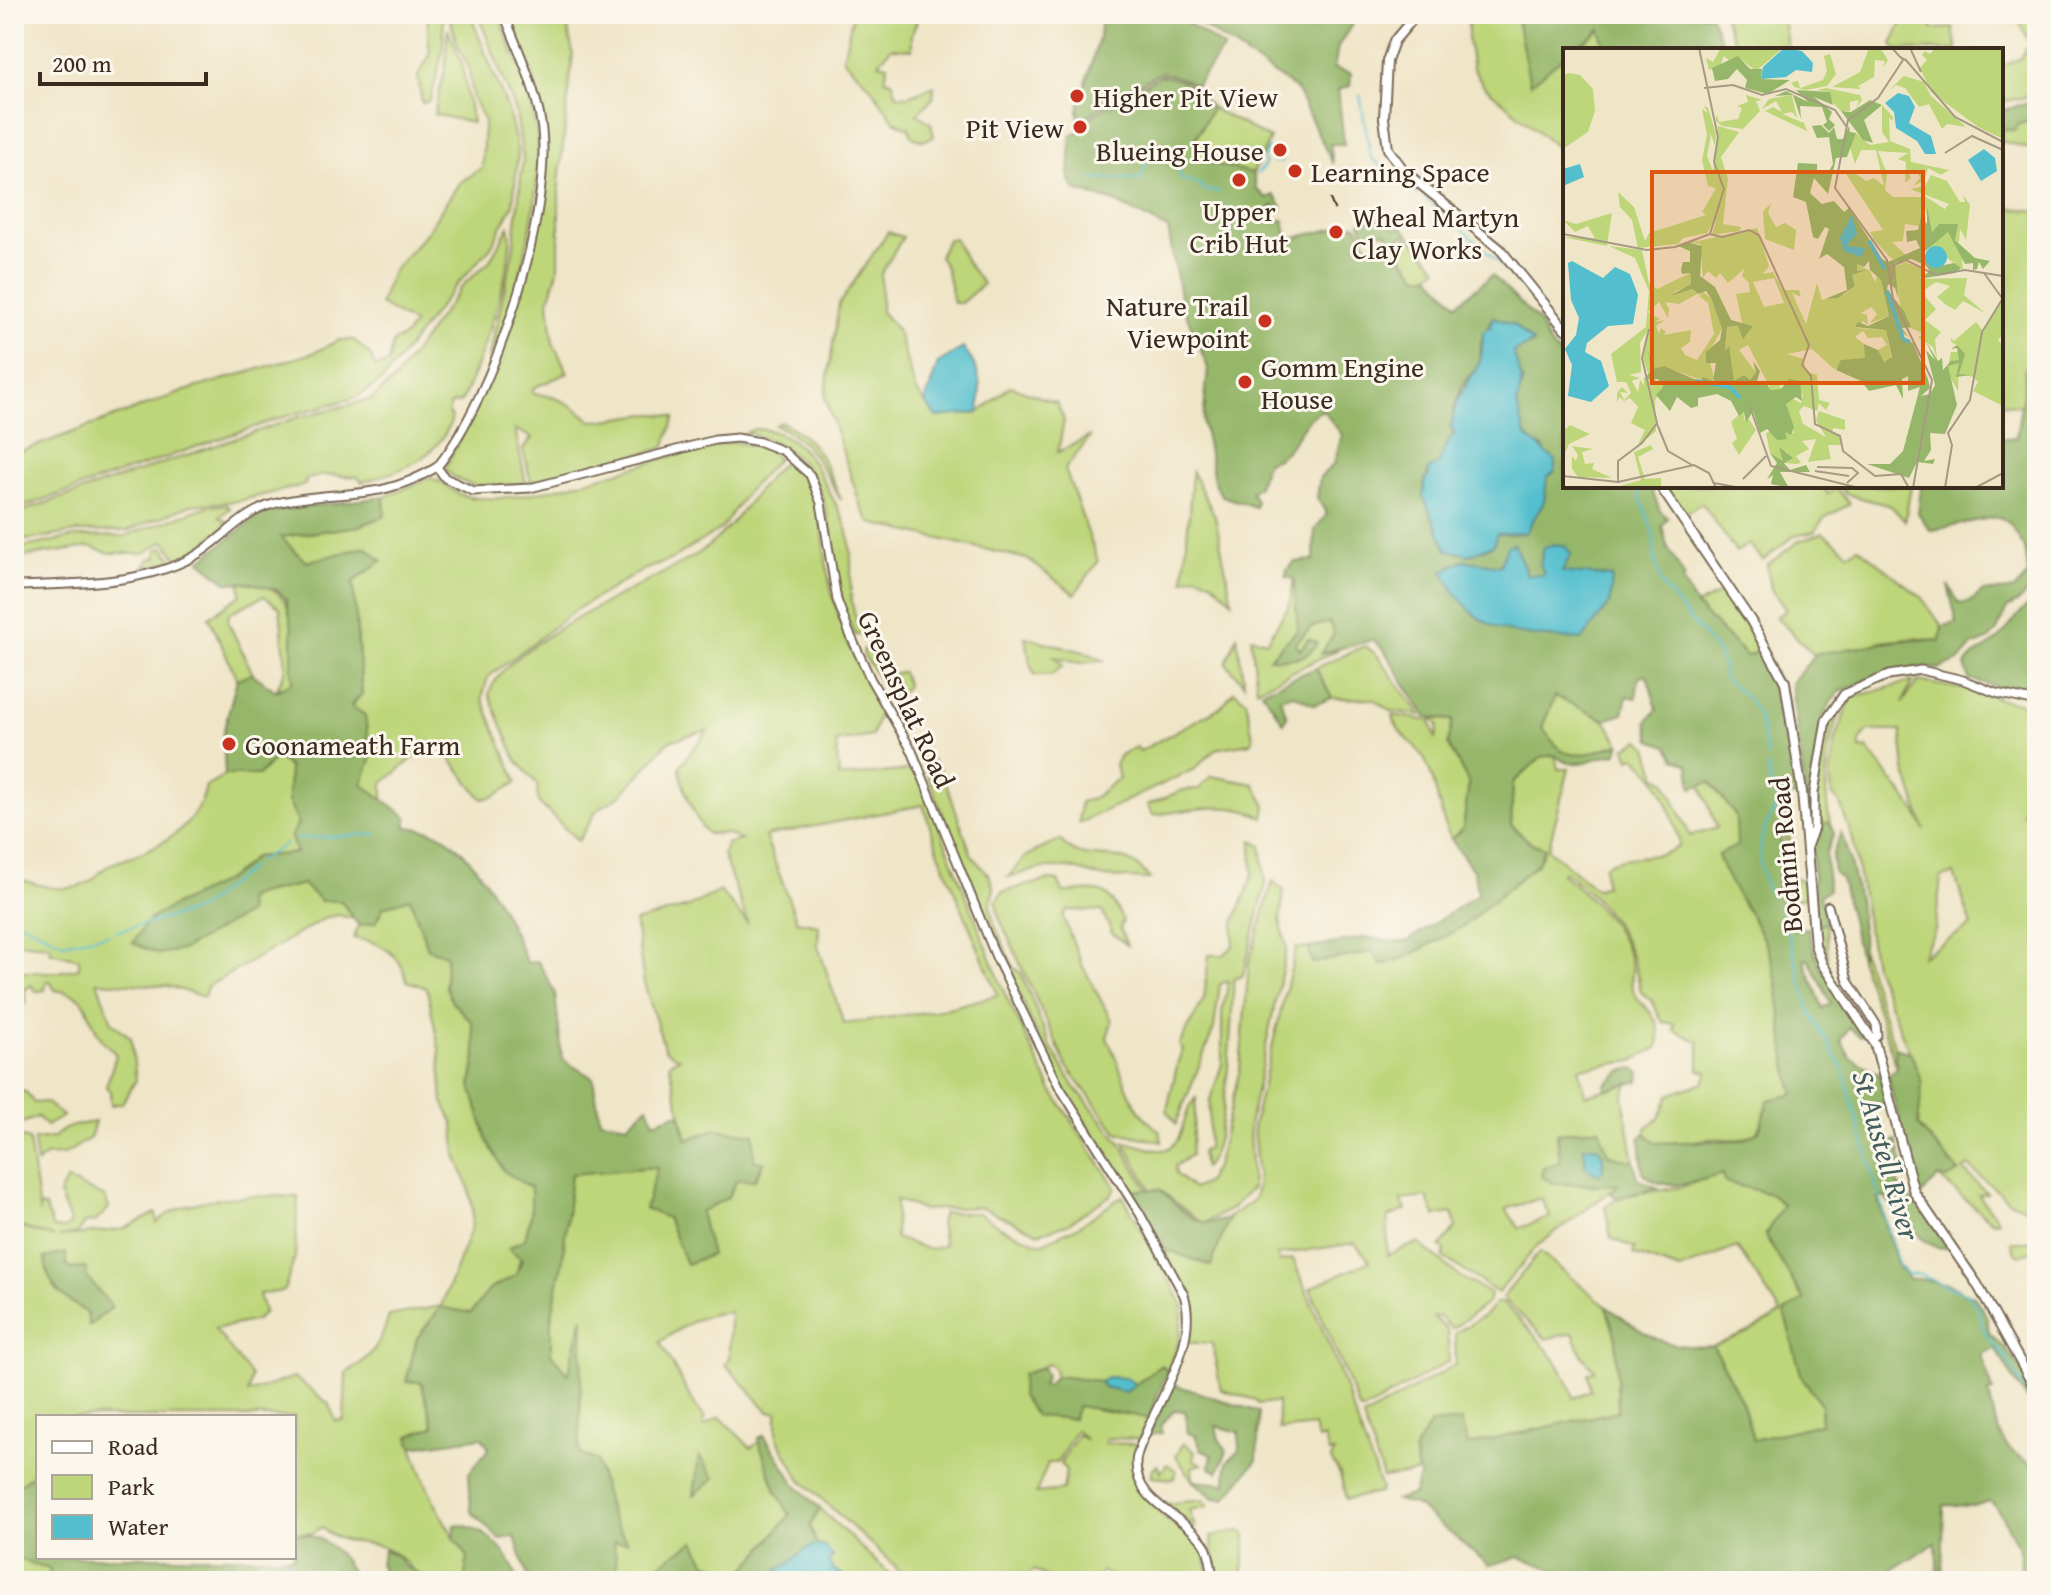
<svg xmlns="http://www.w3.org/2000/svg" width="2051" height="1595" viewBox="0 0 2051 1595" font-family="'Gentium Book Plus',serif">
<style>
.green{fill:#bed67a;stroke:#7c804c;stroke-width:2;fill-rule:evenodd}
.forest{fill:#96b76a;stroke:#687044;stroke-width:2;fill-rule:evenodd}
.water{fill:#53bfce;stroke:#477476;stroke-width:2}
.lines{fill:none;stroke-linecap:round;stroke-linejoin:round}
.stream{stroke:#53bfce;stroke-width:2}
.minor-casing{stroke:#7a6b59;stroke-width:11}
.major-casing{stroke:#7a6b59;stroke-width:12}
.minor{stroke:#fff;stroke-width:7}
.major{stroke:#fff;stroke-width:8}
.rail{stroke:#3b2a1e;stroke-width:2;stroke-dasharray:12 6;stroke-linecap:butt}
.poi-dot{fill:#c8321e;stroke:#fbf7ec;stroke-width:3}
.labels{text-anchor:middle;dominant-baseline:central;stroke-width:6;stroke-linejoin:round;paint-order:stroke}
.poi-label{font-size:28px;fill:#3b2a1e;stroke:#fbf7ec;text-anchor:start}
.street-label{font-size:28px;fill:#3b2a1e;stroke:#fbf7ec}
.water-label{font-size:30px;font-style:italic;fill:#435e5c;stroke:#fbf7ec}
.inset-river{fill:none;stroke:#53bfce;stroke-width:4}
.inset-road{fill:none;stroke:#a79a83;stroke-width:2}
.view{fill:#df570d;fill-opacity:0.15;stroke:#df570d;stroke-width:4}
.inset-edge{fill:none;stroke:#3b2a1e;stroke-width:4}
</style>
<rect width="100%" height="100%" fill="#fbf7ec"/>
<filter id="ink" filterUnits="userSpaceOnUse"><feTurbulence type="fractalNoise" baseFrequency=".0125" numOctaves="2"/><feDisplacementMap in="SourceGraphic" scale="16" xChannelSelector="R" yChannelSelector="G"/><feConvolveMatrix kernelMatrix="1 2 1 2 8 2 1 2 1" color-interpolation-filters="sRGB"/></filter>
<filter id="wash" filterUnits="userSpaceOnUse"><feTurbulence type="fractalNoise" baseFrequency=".006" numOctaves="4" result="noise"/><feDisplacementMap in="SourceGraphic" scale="32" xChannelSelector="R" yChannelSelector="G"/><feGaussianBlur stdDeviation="1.8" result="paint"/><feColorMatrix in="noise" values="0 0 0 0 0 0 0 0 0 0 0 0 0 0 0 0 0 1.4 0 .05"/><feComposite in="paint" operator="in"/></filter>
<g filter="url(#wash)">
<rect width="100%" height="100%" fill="#efe5c7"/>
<g class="green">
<path d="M427 14H442C448 44 437 73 430 101L422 103 418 76 430 55Z"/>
<path d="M449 14H470L508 110 518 152 513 205 491 247 453 289 383 380 357 397 277 419 14 510V454L188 390 313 353 339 340H354L371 356 375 367 388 364 393 342 405 336 414 324 380 304 392 272 427 232 459 183 482 168 484 120 473 99 469 68 457 44Z"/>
<path d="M478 14H498C513 53 533 93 537 136 543 199 517 305 488 360L513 252 523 159 516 112Z"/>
<path d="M509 14H565L573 53 559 182V266L549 301 553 343 568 373 533 388V394C555 394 576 406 591 421 621 420 647 409 675 417L664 448 531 482 523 449 532 438 515 429 526 484C498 486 467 493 446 470 446 460 483 393 490 377 516 320 529 264 539 202 543 176 548 150 544 124 539 85 523 50 509 14Z"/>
<path d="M853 14H919L912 34V49L891 48 879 63 888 65 885 79 892 81 897 95 908 96 934 86 933 98 917 114 931 123 934 137 924 141 912 137 909 128 894 121 870 86 843 59Z"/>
<path d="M1468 14H1516L1530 83 1565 56V154L1483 85 1473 68 1468 41Z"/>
<path d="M1723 14H1782L1788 50H1738Z"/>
<path d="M1906 14H1931L1932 29 1953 28 1957 50H1897L1892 44Z"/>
<path d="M2016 14H2037V85L2025 97 2001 102V67L2021 58 2030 43Z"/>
<path d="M1601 28 1605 50H1573Z"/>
<path d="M448 29 462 64 472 123 434 114 445 68Z"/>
<path d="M1212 108 1270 139 1253 173 1192 159 1196 146 1193 144Z"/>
<path d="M2037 119V151L2001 141V128L2014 131 2019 124Z"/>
<path d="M2001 207 2037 211V341L2024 371 2026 383 2022 406 2001 403Z"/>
<path d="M509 226C518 260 477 369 461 402L451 404 448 414 452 418C440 458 399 472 362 482L358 477 325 475 306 479 305 485 238 501 191 505 127 531 77 532 14 542V514L296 418 372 399 394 380 463 285 489 262Z"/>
<path d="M888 232 903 237 881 274V312L897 329 915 389 936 417 979 413 1010 386 1057 403 1064 420 1058 452 1091 436 1065 469 1098 561 1075 594 1027 559 870 523 860 504 825 397 839 304Z"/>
<path d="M1410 236 1438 268 1430 275 1419 276 1395 248Z"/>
<path d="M954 238 967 263 983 284 961 303H954L946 268 939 256 947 240Z"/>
<path d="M2037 411V466L2028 439Z"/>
<path d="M781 422C817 437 827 467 841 500 824 471 809 437 775 425Z"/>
<path d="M754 429C798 429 814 462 832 497 840 512 848 526 850 543 854 579 845 590 859 628L865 629 866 635H855C850 622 842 609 840 595 828 523 833 453 746 433Z"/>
<path d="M732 442 763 447 778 458 745 494 722 528 670 560 643 570 577 609 488 677 482 698 517 782 493 797 482 799 442 748H426L383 783V799L362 784 350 706 362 693 353 581 381 561 366 547 306 562 280 537 359 526 385 516 384 497 430 478C443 481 450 491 462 495 516 514 670 450 732 442Z"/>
<path d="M787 459C831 500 819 538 831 589 842 633 859 676 886 712L879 714 872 736 836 742 839 777 911 770 909 763 913 760 1005 994 1051 1089 1116 1188 1111 1195 1067 1224 1039 1233 981 1207 923 1210 896 1200 895 1238 930 1250 944 1245 940 1223 943 1213H979L1002 1228 1041 1244 1077 1227 1123 1196 1183 1305 1180 1338 1168 1371 1160 1366 1136 1384C1122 1375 1114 1379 1100 1381 1087 1384 1068 1377 1055 1376L1054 1368 1048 1364 1023 1375 1078 1406 1148 1418 1139 1439 1105 1438V1443L1137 1444 1144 1496 1163 1516 1198 1541 1204 1550 1209 1581H1122L1101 1571 1096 1581H1054L1034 1570 1022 1581H905L895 1566 801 1480 777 1438V1412H769L725 1364 729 1358 730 1312C701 1313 683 1326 660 1342 671 1360 692 1406 704 1416L703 1427 720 1417 751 1448 759 1442 776 1491 791 1515 741 1575 705 1562 695 1541 635 1581H619L614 1542 626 1541 611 1516 596 1461 579 1455 582 1322 568 1374 551 1355V1319L563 1257 571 1173 658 1167 700 1212 727 1198 737 1180H755L764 1163 754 1161V1135L716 1129 687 1140 669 1063 679 1058 665 1050 644 983 635 922 688 907 720 891 748 924 723 855 726 844 741 840 726 833 708 834C697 825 680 782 680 766L708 730 669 741 621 795 597 810 578 841 538 802 537 784 516 759 489 695C499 644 656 582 699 553 737 527 754 488 787 459ZM923 805 939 853 998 995 940 1010 844 1024 818 946 819 925 797 921 765 836ZM1076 1430 1087 1441 1078 1434 1060 1464 1066 1470 1063 1490 1036 1493 1048 1463H1057Z"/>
<path d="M1192 472 1215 516 1232 601 1213 582 1197 575 1184 580Z"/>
<path d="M1663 486H1822L1828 494 1836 488 1850 504 1824 518 1814 532 1794 536 1763 560 1749 544 1736 552 1702 503 1683 515Z"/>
<path d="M1840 486H1911L1905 521 1891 506 1846 494Z"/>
<path d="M226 505 230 508 219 517 229 522 200 548 178 559 164 541 144 553H109L90 547 14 558V549L74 537 125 536 208 506Z"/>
<path d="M1823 533 1849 553 1858 547 1921 597 1942 626 1940 641 1916 638 1879 642 1868 648 1815 656 1776 617 1786 610 1771 589 1767 565 1799 541Z"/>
<path d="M163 547 174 561 143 568 151 558H157L156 551Z"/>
<path d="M1294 578 1298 630 1270 658C1287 658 1309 662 1316 642L1300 651 1295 643 1312 627 1329 622 1334 634 1322 653 1343 647 1257 689 1251 637 1267 641 1290 604Z"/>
<path d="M240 582C305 583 292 634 292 683L276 691 286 668 280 608 264 596 229 613 228 622 253 674 237 679 209 617 241 595Z"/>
<path d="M1724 591 1764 648 1747 657 1696 606Z"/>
<path d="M1237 636 1244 684 1226 663Z"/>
<path d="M1025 637 1088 653 1104 661 1077 663 1054 657 1063 666 1051 675H1035C1025 657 1031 652 1025 637Z"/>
<path d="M1365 646 1376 654 1421 715 1391 711 1373 699 1332 698 1316 668Z"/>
<path d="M871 647C878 655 872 664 888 675L902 672 907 686 898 695 905 714 900 713 863 654 864 649Z"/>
<path d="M1913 681 1902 704 1918 681 1961 689 1965 686 1999 699 2037 707V761L2022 812 2037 811V1213L2009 1201 1968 1166 1963 1170 1987 1193 1979 1195 1998 1220 1993 1222 1938 1177 1959 1171 1918 1126 1922 1083 1874 966 1853 840 1840 804 1832 794 1830 775 1835 742 1850 698ZM1867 731H1901L1905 770 1925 831 1917 813 1867 748 1860 749V741ZM1954 874 1972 925 1922 956 1935 930 1941 877Z"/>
<path d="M1234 691 1246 700 1253 738 1250 743 1215 749 1195 769 1079 823 1080 802 1092 799 1119 778 1115 765 1120 755 1136 747 1140 751 1221 707Z"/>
<path d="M1555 695 1605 720 1620 744C1579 756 1567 766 1542 727Z"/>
<path d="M1846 695C1827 737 1821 778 1830 823H1818L1816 794 1829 721Z"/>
<path d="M1393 715 1430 721 1436 739 1438 725 1432 719 1453 720 1448 744 1469 784 1463 828 1451 839C1437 813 1438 780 1422 755 1411 739 1397 736 1393 715Z"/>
<path d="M914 740 919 742 943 775 972 856 989 875 994 889 990 905 994 923 1013 967 1021 973 1051 1048 1074 1086 1120 1142 1148 1190 1130 1191 1061 1085 978 906Z"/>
<path d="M1640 740 1648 747 1657 777 1666 781 1690 836 1717 828 1701 785 1710 782 1736 816 1737 846 1718 856C1732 894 1763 925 1773 966 1784 1008 1781 1052 1794 1094L1775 1100 1753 1137C1737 1142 1723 1137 1707 1139 1688 1142 1674 1144 1654 1143L1646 1133V1128L1660 1117 1669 1095 1704 1082 1708 1072 1699 1070V1042L1674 1030 1675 1024 1663 1022 1652 1001 1641 992C1632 940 1606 902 1564 871L1562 874C1592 898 1624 928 1632 968 1633 974 1630 981 1632 987 1639 1011 1664 1009 1658 1047L1633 1061 1579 1068 1585 1095 1628 1084 1623 1098 1634 1162 1608 1154 1603 1144 1557 1133 1560 1162 1556 1184 1619 1185 1537 1246 1498 1293 1443 1257 1445 1250 1440 1247 1456 1228 1453 1213 1435 1216 1427 1197 1401 1200 1406 1210 1388 1217 1387 1255 1418 1243 1459 1276 1490 1294 1488 1303 1452 1329 1439 1316 1433 1317 1447 1330 1449 1361 1363 1411H1360L1310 1288 1370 1261 1355 1243 1277 1255 1279 1262 1293 1259 1332 1352 1381 1489 1379 1493 1346 1499 1340 1474 1331 1460 1334 1452 1329 1453 1324 1437 1318 1439 1314 1426 1279 1430 1277 1402 1257 1404 1256 1400 1221 1390 1212 1343H1188L1196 1306 1190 1304 1165 1249 1211 1266 1228 1219 1223 1221 1254 1200 1258 1181 1253 1126 1296 948H1309L1312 963 1372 952 1407 957 1462 927 1538 863 1545 848 1531 843 1511 825 1513 783 1541 757 1555 755 1558 769H1569L1548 849 1596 889 1605 885 1604 866C1629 851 1662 862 1680 845 1673 816 1661 775 1635 757L1630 759 1625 748ZM1541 1198 1550 1217 1519 1228 1506 1209Z"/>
<path d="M276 757 289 767 288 801 299 823 291 836 296 854 254 857C227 887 186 902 149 919L303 884 321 901H341L354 919 339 915 327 917 207 987 204 997 168 986 97 982 112 1022 131 1038 136 1080 122 1103 111 1105 110 1091 106 1087 116 1055C112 1049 107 1046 103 1041 82 1014 97 996 55 990L50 981 46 982 45 990 36 991 31 985 24 991 26 1002 14 1010V972H58L79 968V959L51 952 49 945 14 942V877C32 883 50 890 69 888 88 886 92 880 105 868 109 863 121 861 128 858 164 844 198 827 206 786L225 775H259Z"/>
<path d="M1211 776 1254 784 1266 806 1264 818C1231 799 1189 811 1153 815L1147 805 1183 790 1199 789Z"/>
<path d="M1787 797 1792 877 1805 881V898L1784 901 1777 889 1785 848Z"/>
<path d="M1060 840C1088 873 1119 838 1150 879L1102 877 1070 868H1043L1008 877 1026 856Z"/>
<path d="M1252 840 1261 846 1266 883 1243 975 1234 979C1231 1013 1228 1150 1204 1168L1201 1152 1208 1148 1210 1101 1222 1064V1012L1229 981 1220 984 1214 1028 1176 1124 1167 1110 1178 1061 1183 1050 1179 1045 1204 999 1209 955H1224L1233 946 1234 923 1253 875Z"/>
<path d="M1048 880 1058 881 1063 892C1103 891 1105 883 1123 921L1120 928 1127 945 1112 933 1102 911 1068 910 1063 917 1082 965 1112 1021 1107 1038C1124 1071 1128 1110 1160 1131L1162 1142 1117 1132 1067 1067 999 917 996 901 1002 892Z"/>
<path d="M1273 881 1284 891 1280 921 1287 947 1249 1125 1252 1188 1231 1209 1203 1224 1159 1189 1151 1190 1124 1142C1136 1143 1150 1151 1162 1150 1186 1148 1181 1111 1196 1098L1191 1155 1175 1166 1176 1174 1193 1189 1206 1183 1217 1164 1240 1069 1249 963Z"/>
<path d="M410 897 428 949 446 954 452 1002 472 1022 476 1055 471 1086 487 1140 504 1171 531 1188V1215L516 1275 490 1289 471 1313 417 1338 407 1382H421L434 1427 409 1437C422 1479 441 1521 468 1557L464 1581C455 1581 442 1583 432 1581 417 1577 408 1564 397 1555 375 1536 345 1551 322 1527L312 1533H294V1417H38V1471L14 1488V1226L54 1237 14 1225V1135L29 1140 39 1211 41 1206 45 1207 53 1228 64 1229 71 1224 59 1194 67 1180 105 1197 109 1208 95 1222 84 1223 77 1234 59 1237 124 1229 156 1213 157 1223C184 1194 259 1195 298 1197L295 1257 284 1291 259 1294 264 1312 257 1320 215 1329 251 1376 248 1393 294 1377 328 1403 336 1421 344 1420 346 1373C371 1359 381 1343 389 1316L441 1306 471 1229 473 1212 469 1188 456 1155 454 1124 443 1102 439 1048 427 988 407 981C400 952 381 942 353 938L359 926 376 922 383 907ZM66 1254V1264L71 1269 86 1268V1276L111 1307 90 1325 87 1313 80 1308 45 1258Z"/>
<path d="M1826 922 1828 961 1815 926Z"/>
<path d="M1862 951 1895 1048 1897 1068 1860 958Z"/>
<path d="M14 1087 27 1093 34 1103 45 1102 63 1116 46 1126 38 1117 14 1126Z"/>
<path d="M95 1122 90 1138 63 1155 45 1156 37 1164 34 1140 54 1138C63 1126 80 1124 95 1122Z"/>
<path d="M1723 1173 1725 1182 1771 1194 1783 1205 1765 1235 1804 1301 1802 1378 1821 1404 1820 1424 1753 1440 1743 1404 1713 1346 1751 1331 1781 1313 1737 1247 1680 1270 1633 1254 1635 1248 1611 1238 1605 1206C1629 1190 1654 1193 1680 1187 1692 1185 1704 1178 1723 1173Z"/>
<path d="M2037 1238V1249L2020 1255 2015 1252 2011 1242H2028Z"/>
<path d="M1540 1252 1606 1306 1616 1338 1618 1411 1468 1445 1414 1450 1418 1473 1383 1478 1363 1418 1456 1364 1455 1333 1485 1315 1496 1303H1503C1532 1333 1562 1358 1574 1398L1591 1390 1588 1373 1595 1370 1583 1357 1573 1333 1546 1339 1502 1298Z"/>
<path d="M1184 1443 1195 1452 1193 1460 1202 1464 1192 1467 1193 1481 1176 1456Z"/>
<path d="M1167 1464 1177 1471 1174 1479 1151 1477 1153 1468 1157 1465 1161 1472Z"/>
<path d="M1204 1500 1208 1506 1189 1510 1195 1527 1163 1504Z"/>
<path d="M820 1509 897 1581H843L842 1574 833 1570 828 1559 833 1558 826 1547 817 1545 810 1526Z"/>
<path d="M1240 1531 1246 1535 1242 1581H1217L1211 1536Z"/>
<path d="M14 1558 50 1569V1581H14Z"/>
</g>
<g class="forest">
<path d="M1101 14H1175L1224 48 1195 86 1187 80 1161 72 1079 120 1078 110 1099 38Z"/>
<path d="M1185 14H1359L1338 46 1334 69 1351 73 1350 86 1338 90 1344 144H1330L1333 164 1296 89Z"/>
<path d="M1516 14H1710L1725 50H1689L1685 43 1661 50H1605L1600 29 1573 50H1565V56L1530 84Z"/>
<path d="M1161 75 1186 82 1212 108 1193 143 1197 146 1192 159 1253 173 1256 189 1267 198 1274 195 1282 207 1280 212 1273 205 1266 213 1269 220H1284L1288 239 1356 224 1366 243 1375 247 1393 246 1419 276 1430 275 1457 304 1492 275 1538 321 1552 348 1565 359V486H1650L1660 511 1668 518 1662 526 1667 546 1685 578 1682 580 1696 606 1747 656 1764 648 1788 705 1786 725 1780 728 1787 748 1793 745 1801 798 1783 794 1781 846 1785 847 1777 889 1794 930 1808 928C1815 970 1842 999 1866 1033L1860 1036 1849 1028 1841 1040 1850 1057 1880 1075 1889 1110 1879 1103 1868 1106 1883 1146 1896 1140 1907 1177H1895C1902 1198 1911 1197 1922 1210 1932 1221 1939 1235 1947 1248 1923 1251 1899 1213 1884 1197L1878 1199 1898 1267 1910 1279C1924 1277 1934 1285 1948 1283L1963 1293 1974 1296 1987 1317 1989 1333C2014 1355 2037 1384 2037 1417L1995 1348 1981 1354 1993 1391 1989 1393C1998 1434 1998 1448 2037 1467V1579L2019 1581C2020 1573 2022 1561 2020 1554 2016 1540 2000 1510 1990 1501L1973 1506 1944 1505 1942 1581H1938L1936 1543 1891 1570 1886 1581H1588L1519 1557 1489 1565 1417 1506 1396 1500 1414 1494 1419 1476 1414 1450 1430 1424 1461 1421 1468 1445 1618 1411 1616 1338 1606 1306C1646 1335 1663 1350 1713 1346L1743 1404 1753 1440 1820 1424 1821 1404 1802 1378 1784 1312 1804 1300 1765 1235 1783 1205 1771 1194 1724 1182 1723 1174C1698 1181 1662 1195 1643 1172L1640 1138 1646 1133 1655 1143 1742 1140 1759 1131 1768 1100 1794 1094C1781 1052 1784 1007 1773 965 1763 925 1731 894 1718 855L1737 846 1736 816 1710 782 1692 788 1689 765 1675 758 1668 746 1651 740 1647 722 1657 709 1647 675 1639 676 1636 698 1627 696 1623 714 1605 720 1555 696 1542 727C1567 766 1579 756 1620 744L1616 754C1592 756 1575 774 1555 755L1541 757 1513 783 1511 825 1531 843 1545 848 1538 863 1462 927 1407 957 1381 965 1372 952 1312 963 1309 948C1327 946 1344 940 1362 938 1379 937 1391 945 1408 941L1478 894 1474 872 1451 839 1463 828 1469 784 1448 744 1453 720 1426 717 1384 650 1373 640 1321 653 1334 634 1329 622 1312 627 1295 643 1300 650 1308 639 1317 642C1309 663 1286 658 1269 658L1298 630 1294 579 1286 577 1287 570 1295 562 1314 560 1315 529 1327 514 1317 498 1320 477 1334 464 1342 435 1323 410C1297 419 1296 457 1266 462L1258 486 1251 492 1256 501 1255 507 1222 496 1215 485 1203 423 1208 368 1181 301 1168 229 1115 202 1075 190 1069 178 1071 135 1080 131 1085 120ZM1493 317 1515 325 1532 344 1513 352C1513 363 1522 373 1522 383 1522 389 1518 395 1517 402 1515 421 1526 442 1544 448 1548 489 1545 499 1525 533L1497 534 1447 550 1424 497 1428 469 1439 464 1445 447 1456 431 1453 412 1461 388 1480 362 1481 342ZM1809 959 1831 1003 1823 1008 1804 960Z"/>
<path d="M2037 98V119L2019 124 2014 131 2001 128V112Z"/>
<path d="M1382 217 1396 229 1401 226 1408 234 1388 245V233L1372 231 1365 236 1360 222Z"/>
<path d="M2035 340 2037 411 2028 439 2037 466V577L2020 601 2007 608 1997 631 1988 640 1972 646 1959 661 1938 669 1919 667 1888 672 1841 691 1832 700 1823 718 1810 792V830L1791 683 1817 653C1859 649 1897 636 1940 641L1942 626 1957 623 1948 585 1960 604 1970 602 1982 592 2014 590 2028 575 2025 548 2010 524 2000 517C1975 519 1954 528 1930 530L1918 513 1921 486H2001V439L2016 437C2022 404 2024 372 2035 340Z"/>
<path d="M384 497 385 516 359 526 281 537 306 562 366 547 382 561 353 582 362 694 351 706 365 715 371 760 362 784 407 817 406 827C414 828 423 828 431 831 476 846 510 923 527 963L538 961 555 993 562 1059 593 1078 600 1120 627 1125 648 1106 654 1122 679 1113 687 1140 716 1129 754 1134V1161L764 1162 754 1180H737L727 1198 700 1212 711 1255 686 1264 667 1218 645 1209 657 1167 571 1174 563 1257 551 1319V1354L568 1374 583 1317 579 1454 596 1460 611 1516 627 1542H614L619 1581H529L515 1537 499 1539 471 1511 469 1473 489 1448 482 1437 412 1447 409 1436 434 1426 421 1382H406L417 1338 441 1307 471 1313 490 1289 516 1275 522 1259 508 1248 525 1239 531 1215V1188L504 1171 487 1140 471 1086 476 1055 472 1022 452 1002 445 985 446 955 428 949 410 898 383 907 376 922 359 926 341 901H321L302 884C285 890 261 890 247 899L248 913 182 950 158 954 133 943C138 935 144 923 152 918 186 895 226 888 254 857L296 853 291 836 298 823 288 801 289 767 276 757 259 775H225L223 733 237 679 253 674 276 691 292 683V628L286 598 277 590 251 583 226 582 200 561 262 513Z"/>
<path d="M2029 605 2037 609V698L1969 679 1965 665C1974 652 1983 651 1995 642 2009 631 2015 615 2029 605Z"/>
<path d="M1316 668 1332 698 1314 705 1293 694 1280 698 1287 716 1284 723 1262 691Z"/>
<path d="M2037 785V811L2022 813 2030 787Z"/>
<path d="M1818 823H1830L1834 834 1826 853 1828 890 1820 895 1826 922 1815 926 1812 847Z"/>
<path d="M1841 833C1851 859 1868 934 1860 958L1841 878 1834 873 1832 856Z"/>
<path d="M1895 1048 1911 1053 1922 1083 1918 1126 1959 1172 1948 1179 1938 1177 1921 1196 1887 1076 1897 1068Z"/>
<path d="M1634 1068 1640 1073 1639 1081 1606 1090 1605 1085 1622 1071Z"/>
<path d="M1599 1128 1608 1154 1634 1162 1638 1179 1658 1188 1616 1198 1611 1193 1618 1185 1555 1184 1541 1176 1543 1167 1560 1162 1557 1133Z"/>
<path d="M1159 1189C1185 1211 1194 1232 1229 1218L1211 1266 1165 1249 1130 1191Z"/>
<path d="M66 1253V1264L71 1269 86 1268V1276L112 1307 89 1326 87 1313C64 1298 47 1288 45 1258Z"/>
<path d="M1161 1365 1168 1371 1148 1418 1078 1406 1073 1419 1036 1416 1021 1396 1022 1374 1043 1368 1046 1377 1042 1385 1047 1386 1055 1376 1100 1381 1104 1387 1126 1392Z"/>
<path d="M1172 1384 1259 1412 1257 1460 1225 1499 1214 1498 1193 1481 1226 1484 1227 1462 1239 1451V1432L1216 1426 1219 1439 1227 1451 1218 1472 1210 1468 1212 1454 1201 1449 1195 1435 1188 1433 1185 1411 1174 1410 1160 1426 1162 1433 1149 1435Z"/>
<path d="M764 1435 795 1484 820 1509 810 1526 817 1545C799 1549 794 1564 777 1570L776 1581H635L695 1541 705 1562 741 1575 790 1515 776 1491 758 1439Z"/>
<path d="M699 1456 715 1478 694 1495Z"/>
<path d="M38 1471V1557H294V1533C324 1533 344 1555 356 1581H50L49 1569 14 1558V1488Z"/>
<path d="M455 1525C484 1525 510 1553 518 1580L464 1581 468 1557 454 1538Z"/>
<path d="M384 1549 398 1556 404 1566 432 1581H387L380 1563Z"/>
</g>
<g class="water">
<path d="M1493 317 1515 325 1533 343 1513 352 1522 380 1517 405 1526 436 1555 460V471L1547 478 1544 502 1525 533 1497 534 1493 545 1469 555 1447 550 1423 496 1425 479 1429 476 1428 469 1439 464 1445 447 1455 432 1451 429C1455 396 1464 390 1479 363 1483 356 1482 341 1483 332L1491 326Z"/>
<path d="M963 348C981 370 982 386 979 413L936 417 925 402 938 363Z"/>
<path d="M1514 544 1527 575H1544L1540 563 1544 548 1553 544 1565 546 1571 554 1562 572 1612 577 1610 603 1582 640C1515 634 1476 639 1443 571L1463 560 1500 566 1507 546Z"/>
<path d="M1597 1146 1603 1156V1170L1599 1175 1586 1167 1584 1147Z"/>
<path d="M1107 1377 1126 1378 1136 1384 1126 1392 1104 1387 1100 1381Z"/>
<path d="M817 1545 826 1547 833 1557 828 1560 833 1570 842 1574 843 1581H776L777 1570C794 1564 799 1549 817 1545Z"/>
</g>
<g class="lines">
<g class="stream">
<path d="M1360 95 1371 158 1418 194"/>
<path d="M1264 158 1268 148"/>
<path d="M1273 162H1282"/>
<path d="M1257 174 1265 165 1264 161"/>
<path d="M1093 179H1141L1149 155 1162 151 1175 158 1181 179 1202 185 1203 190 1219 192"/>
<path d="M1424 198C1467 230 1503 265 1538 306 1550 321 1548 332 1565 348"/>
<path d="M1636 486 1654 536 1655 560 1663 587 1719 654 1724 670 1723 678 1747 698 1758 715 1768 757"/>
<path d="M1768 766 1770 782 1780 803C1758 830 1753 865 1772 897"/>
<path d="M296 839 377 834"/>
<path d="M258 861 286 844"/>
<path d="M1780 904 1809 1010 1843 1070 1899 1266 1907 1274 1920 1275 1969 1295 1978 1309 1985 1334 2005 1357 2037 1410"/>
<path d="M14 919 63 943 109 934"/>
<path d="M114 932 198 910 253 866"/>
<path d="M281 1557 301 1574 315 1579"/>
</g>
</g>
</g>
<g filter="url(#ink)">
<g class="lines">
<defs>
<g id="minor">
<path d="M504 14C518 50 535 85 541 123 555 211 493 400 437 467L445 478 473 491 530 488 715 440 737 438 760 442 783 451 810 475 821 503 837 600 849 632 871 680 912 751 996 957 1059 1086 1140 1214 1184 1295C1198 1339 1165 1389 1148 1428 1144 1439 1136 1451 1136 1463 1136 1505 1187 1516 1205 1545 1211 1555 1211 1570 1214 1581"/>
<path d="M14 586C71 584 141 585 193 557 222 541 239 514 273 504 335 488 377 504 437 467"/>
<path d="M1808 844 1814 828V793L1826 720 1844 694 1889 675 1921 670 1963 680 1996 693 2037 702"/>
<path d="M1828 906 1848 981 1876 1024 1877 1035 1873 1038"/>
</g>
<g id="major">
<path d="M1417 14 1394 41 1387 61 1384 118 1388 149 1405 172 1500 249 1565 329"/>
<path d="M1660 486 1751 621 1785 682 1802 792 1815 945 1822 964 1875 1044 1914 1192 1977 1284 2037 1392"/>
</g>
</defs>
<use href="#minor" class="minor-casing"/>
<use href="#major" class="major-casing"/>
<use href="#minor" class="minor"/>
<use href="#major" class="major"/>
<path class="rail" d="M1330 199 1336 214"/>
</g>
</g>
<g class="poi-dot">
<circle cx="1077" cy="96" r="8"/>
<circle cx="1080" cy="127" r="8"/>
<circle cx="1280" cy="150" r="8"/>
<circle cx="1295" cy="171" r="8"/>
<circle cx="1239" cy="180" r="8"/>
<circle cx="1336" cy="232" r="8"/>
<circle cx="1265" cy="321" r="8"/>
<circle cx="1245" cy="382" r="8"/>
<circle cx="229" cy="744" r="8"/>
</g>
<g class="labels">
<g class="poi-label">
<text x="1093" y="96">Higher Pit View</text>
<text x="1064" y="127" text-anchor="end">Pit View</text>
<text x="1264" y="150" text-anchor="end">Blueing House</text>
<text x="1311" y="171">Learning Space</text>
<text x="1239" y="210" text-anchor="middle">Upper<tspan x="1239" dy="32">Crib Hut</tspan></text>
<text x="1352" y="216">Wheal Martyn<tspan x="1352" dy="32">Clay Works</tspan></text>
<text x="1249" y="305" text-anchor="end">Nature Trail<tspan x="1249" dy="32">Viewpoint</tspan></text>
<text x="1261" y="366">Gomm Engine<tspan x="1261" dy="32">House</tspan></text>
<text x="245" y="744">Goonameath Farm</text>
</g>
<g class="street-label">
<text transform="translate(907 699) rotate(65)">Greensplat Road</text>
<text transform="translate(1785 855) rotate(-95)">Bodmin Road</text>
</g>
<g class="water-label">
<text transform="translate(1887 1155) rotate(74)">St Austell River</text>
</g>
</g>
<g transform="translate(1563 48)">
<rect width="440" height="440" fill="#efe5c7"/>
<path d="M158 0 209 1 220 0 193 23 175 9 168 14 161 8 157 18 146 22 143 10 150 14ZM306 0 318 1 325 12 320 20 322 13 312 12 311 29 295 38 298 41 269 39 297 24ZM372 0H440V91L415 79 368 44 357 20 364 12 359 7 362 3 367 6ZM267 6 273 26 264 38 243 42 231 39 229 35H226L235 33 237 40 260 32 264 23 261 8ZM5 25 17 27 30 41 32 63 25 84 0 101V28ZM341 28 361 34 368 48 403 79 384 76 379 81 366 56 356 59 342 40 333 37 325 43ZM263 40 297 47 299 52 293 60 296 52 287 54V63H278L264 49 267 44 254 42ZM183 47 199 52 193 53 197 63 180 81 159 78 153 73V66L156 74 175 71 179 60 174 58 185 54ZM229 47 234 70 229 64 219 66 241 75 244 83 202 63 210 59 219 64 213 53 199 61 206 51ZM319 57 330 69 329 73 326 69 327 93 347 101 348 114 386 122 378 127 365 120 361 133 350 138 357 130 353 122H345L348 130 342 135 343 114 335 111 345 105 315 103 324 126 322 142 330 149H363L382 161 386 156 347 141 362 138 368 127 384 133 397 154H402L400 147 407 157 403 192 397 181 396 194 392 192 394 176H376L369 184 362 160 363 194 356 173V178L342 176 340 193 329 194 345 209 329 211 311 192 307 184 320 182 283 126 289 123 303 133 311 130 321 138 313 102H298L292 116 286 96 293 85 307 97 326 94 319 84ZM141 58 145 60 153 86 152 98 148 86 144 108 150 123 155 78 176 84 158 109 165 131 160 176 178 179 177 183 149 187 153 171 144 185 120 190 115 196 75 200 69 172 57 159 55 144 71 159 82 193 86 185 143 167 139 164 153 140 145 138 139 112 144 87 139 61 145 65ZM208 155 205 165 213 179 222 175 233 182 231 202 202 191 200 164ZM49 165 44 198 0 189 32 190 25 178 12 184 0 172 13 176ZM194 180 206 218 200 226 210 224 220 242H236L238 249 229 245 243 276 254 235 259 252 282 246 292 238 289 227 294 216 307 223 312 234 314 228 318 232 326 268 307 275 314 266 308 259 298 265 304 267 305 277 300 273 294 280 323 282 329 312 320 314 315 302 324 297 319 289 305 290 300 283 292 289 301 296 303 310 271 321 249 301 224 306 241 311 242 323 254 327 256 352 267 355 263 362 256 355 254 363 241 358 236 363 240 376 263 389 253 372 256 363 282 372V382L271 380 268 385 276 388 278 397H265L268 411 245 414 253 391 239 393 246 401 233 408 238 415 234 416 221 415 226 409 223 403 219 414 207 405 203 385 209 383 214 392 222 383 231 385 223 356 228 350 238 355 240 348 233 335 223 334 216 339 220 341 208 342 185 297 176 302 193 324 187 332 171 334 162 303 164 279 176 278 181 284 173 246 187 244 186 235 179 228 181 221 165 235 157 225 153 230 145 223 140 230 137 196 126 195ZM211 230 221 255 201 259 190 234ZM385 183 398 201 400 222 368 198ZM46 198 79 202 86 235 94 241 127 225 128 237 109 245 129 241 136 245 116 256 102 254 106 261 105 270 96 254 85 264 97 271 91 274 102 272 93 278 96 286 98 280 103 284 100 287 128 282 127 294 118 300 122 307 134 312 151 286 145 255 136 248 140 244 148 250 159 281 145 306 151 330 147 335 99 318 86 328 79 307 84 283 77 295 78 324 66 327 77 330 69 333 75 344 77 332 81 337V331L89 329 100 339 92 352 93 383 74 399 82 382 68 375 75 359 67 350 61 353 56 349 54 355V345L59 339 65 345 57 344 61 352 68 345 63 334H54L48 306 83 279 86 243 72 210ZM342 214 362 222 356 231 404 230 401 247 422 265 400 253 392 262 382 256 374 249 387 238 373 234 358 244 373 261 362 272 378 284 372 291 374 311 370 299 355 289 362 286 345 279 338 261 330 219ZM440 251V286L435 292 440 298V358L410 343 415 334 410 329 396 326 399 309 392 314 396 315 395 343 384 324 388 304H395L394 297 388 294V290L391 293 413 274 420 283ZM180 363 182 374 186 371 193 382 176 407 169 395 174 391 168 374ZM0 374 3 381 7 377 27 386 6 396 1 407ZM88 397 90 401 75 409 82 431 98 430V440H51L78 432 71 404ZM9 398 30 401 19 404 22 416 31 415 29 421 49 430 15 429 9 421V408L13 413 15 407Z" fill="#bed67a" fill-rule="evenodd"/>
<path d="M175 8 187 21H199L198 31 227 32 205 46 182 40 184 32 174 21 165 31 152 33 149 20ZM233 42 267 44 270 57 251 49 269 64 266 71 272 77 266 83 260 77 264 74 259 59 237 58 238 71 230 47 212 48 223 43 245 54ZM307 52 319 57 301 72 310 95 300 92 278 63 288 64ZM258 77 266 85 271 79 274 91H280L286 78 287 84 293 85 284 109 273 110 265 146 251 130 247 145 259 156 271 153 281 164 286 160 319 211 325 214 357 200 353 192 344 194 343 183 355 182 358 169 364 176V159L369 184 376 176H395L392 192 412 210 427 213 420 221 416 214 414 221 410 222V215L402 216 385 184 360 205 371 219 391 215 398 220 392 225 356 231 367 223 362 217 348 211 332 215 335 251 332 240 325 236 324 241 341 263 348 279 339 280 345 289 337 282 340 291 350 295 365 331 367 340 358 348 367 346 372 337 363 302 372 312 362 292 375 313 379 310 380 322 388 313 396 312 394 300 388 301 394 297 402 306 396 326 407 327 393 329 396 315 385 318 394 357 382 386 367 385 368 402 361 413 372 411 370 416 355 414 356 410 346 430 304 416H327L340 403 357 339 345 343V328L339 331 340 351 333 337 306 343 298 333 273 322 278 312 302 310 301 296 315 302 321 314 329 309 323 282 292 279 295 274 305 278 326 268 318 232 307 222 306 213 301 219 294 216V223L303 222 289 227 292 238 275 250 262 251 284 242 281 219 264 206 256 211 266 181 262 179 255 191 250 189 243 154 230 149 235 115 254 116V122L265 125 270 116 266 89 254 90 249 78ZM140 190 127 195 139 198 137 228 152 239 168 272 190 278 180 291 175 278 164 279 162 303 166 298 171 333 181 327 187 332 193 324 190 313 197 323 193 336 202 334 208 342 218 341 226 331 237 333 239 353 233 349 223 356 231 379 228 387 222 384 224 391 214 392 204 381 197 385 190 363 183 375 181 364 176 368 168 353 154 346 135 350V358L128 360 114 349 107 363 93 347 100 339 95 331H81L88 323 85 302 90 321 101 318 138 334 140 329 150 333 153 315H143V304L157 292 159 281 148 250 143 243 136 246 129 241 107 248 128 236 127 225 119 226 118 221 120 214H127V203L115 198ZM216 399 230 410 221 415 227 422 243 417 247 424H217L226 440 208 436 210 427 204 431 214 415 207 405 220 413Z" fill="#96b76a"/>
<path d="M221 0 239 3 250 15 249 24 233 22 223 29 198 31 200 19ZM335 45 346 48 352 59 346 75 368 88 373 106H362L354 93 333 80 331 64 322 55ZM421 101 432 110 434 123 418 133 405 112ZM17 116 21 129 0 138V121ZM289 167 294 186 283 198 302 200 298 209 281 203 277 190ZM362 209a11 11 0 1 1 22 0a11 11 0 1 1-22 0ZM9 213 40 230 52 219 67 226 75 247 70 276 45 278 24 295 22 304 38 313 46 338 28 354 5 348 9 317 2 301 13 287 16 270 8 252 5 215Z" fill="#53bfce"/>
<path class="inset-river" d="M306 193 322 221M324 243 340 291 347 294M132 333 167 339 177 350"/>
<path class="inset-road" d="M136 0 155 89 151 114 161 141 147 186 159 189 186 182 196 187 246 297 239 317 248 328 252 376 277 388 280 403 312 428 338 426 346 440M329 0 338 10 342 12 336 8M348 2 358 24M342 11 392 69 440 94M340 12 315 50 285 72 272 140 324 212 330 251 369 332 350 440M141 40 170 37 199 47 223 41 272 62 283 78M382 105 409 88 440 102M0 186 84 202 112 199 147 186M421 225 439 250M329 231 331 217 343 212 373 227 402 222 440 228M187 359 208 418 296 440M94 376 105 403 129 417M254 419 289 420 295 425 284 435M252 423 286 428M0 428 55 434 131 417 146 425 153 440M180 431 203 408M55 434V413L79 395 94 375 79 310 86 281M151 435 178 440M382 440 389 397 385 385 407 352 419 284 440 250M412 440 440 425"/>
<path class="view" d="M89 124H360V335H89Z"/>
<rect width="440" height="440" class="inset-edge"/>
</g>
<rect width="2051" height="1595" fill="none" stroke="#fbf7ec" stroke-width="48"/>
<rect x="36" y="1415" width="260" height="144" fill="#fbf7ec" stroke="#aea59a" stroke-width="2"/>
<rect x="52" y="1441" width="40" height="12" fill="#ffffff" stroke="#aea59a" stroke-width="2"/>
<text x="108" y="1455" font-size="24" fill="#3b2a1e">Road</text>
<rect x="52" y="1475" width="40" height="24" fill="#bed67a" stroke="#aea59a" stroke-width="2"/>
<text x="108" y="1495" font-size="24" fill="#3b2a1e">Park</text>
<rect x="52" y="1515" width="40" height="24" fill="#53bfce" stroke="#aea59a" stroke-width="2"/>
<text x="108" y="1535" font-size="24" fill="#3b2a1e">Water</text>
<path d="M40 72v12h166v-12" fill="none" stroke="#3b2a1e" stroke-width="4"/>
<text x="52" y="72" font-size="24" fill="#3b2a1e" stroke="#fbf7ec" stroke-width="6" paint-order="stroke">200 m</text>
</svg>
